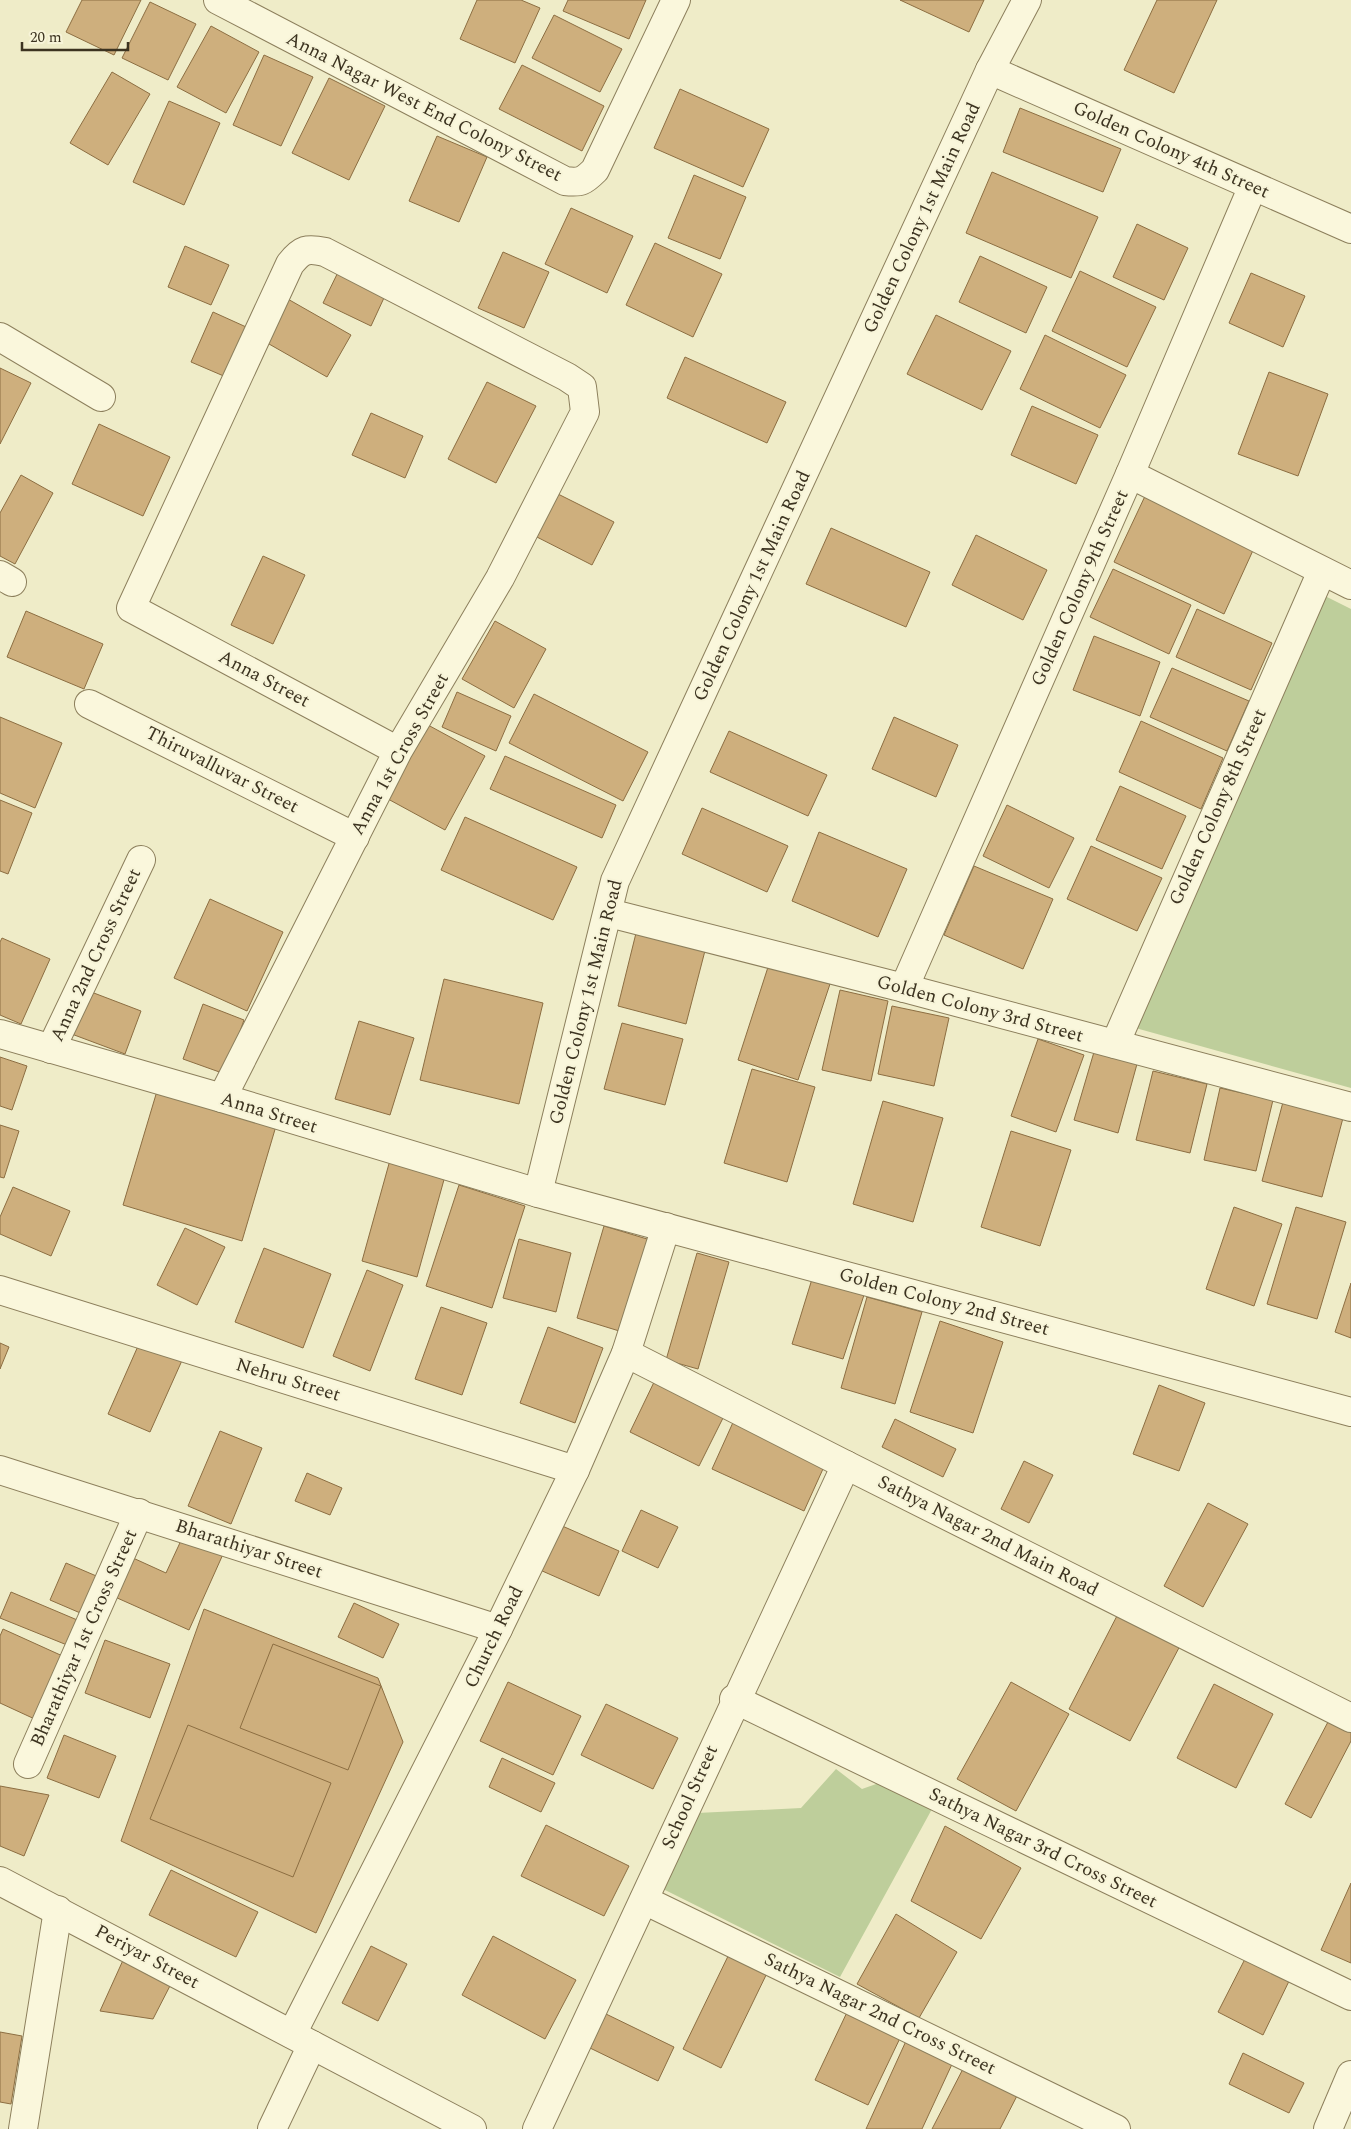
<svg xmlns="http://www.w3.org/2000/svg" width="1351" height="2129" viewBox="0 0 1351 2129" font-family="Spectral,serif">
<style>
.green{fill:#bece9b}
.building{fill:#ceaf7d;stroke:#8c6e42}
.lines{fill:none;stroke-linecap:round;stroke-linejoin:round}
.minor-casing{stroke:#8c7f5c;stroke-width:30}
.minor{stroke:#faf7dc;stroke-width:28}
.labels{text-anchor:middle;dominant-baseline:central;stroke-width:4;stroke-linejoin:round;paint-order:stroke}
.street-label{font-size:19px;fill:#3c3320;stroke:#f7f4d8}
</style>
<rect width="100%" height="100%" fill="#efecc8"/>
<g class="green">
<path d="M1321 594 1351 609V1088L1132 1027Z"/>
<path d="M836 1769 862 1789 879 1783 932 1809 840 1977 661 1888 697 1813 801 1808Z"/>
</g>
<g class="building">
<path d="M82 0H141L114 55 66 32Z"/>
<path d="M477 0H521L540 8 515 63 460 39Z"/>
<path d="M568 0H646L629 39 563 11Z"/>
<path d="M900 0H984L969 32Z"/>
<path d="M1157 0H1217L1174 93 1124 70Z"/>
<path d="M150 2 196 24 168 80 122 58Z"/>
<path d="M554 15 622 49 600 92 532 58Z"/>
<path d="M211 26 259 52 226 113 177 87Z"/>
<path d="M264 55 313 77 281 146 233 125Z"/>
<path d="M522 65 604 106 582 151 499 109Z"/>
<path d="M112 72 150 94 108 165 70 143Z"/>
<path d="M329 78 385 106 349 180 292 153Z"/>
<path d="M680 89 769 129 743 187 654 148Z"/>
<path d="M169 101 220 123 184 205 133 182Z"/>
<path d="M1020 108 1121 149 1103 192 1003 152Z"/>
<path d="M437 136 487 157 459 222 409 201Z"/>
<path d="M992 172 1098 217 1071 278 966 233Z"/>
<path d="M694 175 746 197 720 259 668 238Z"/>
<path d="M571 208 633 236 607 293 545 264Z"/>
<path d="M1137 224 1188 248 1164 300 1113 277Z"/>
<path d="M655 243 722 274 693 337 626 305Z"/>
<path d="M185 246 229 265 211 305 168 287Z"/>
<path d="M503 252 549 272 524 328 478 308Z"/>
<path d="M980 256 1047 287 1026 333 959 302Z"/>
<path d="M342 264 389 287 371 326 323 303Z"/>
<path d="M1080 271 1156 307 1127 367 1052 331Z"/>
<path d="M1251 273 1305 296 1283 347 1229 323Z"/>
<path d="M286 298 351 335 327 377 262 340Z"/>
<path d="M213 312 255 331 233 380 191 362Z"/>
<path d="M936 315 1011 351 982 410 907 374Z"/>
<path d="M1045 335 1126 375 1100 428 1020 389Z"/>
<path d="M685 357 786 402 767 443 667 398Z"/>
<path d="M0 368 31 383 0 444Z"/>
<path d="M1269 372 1328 394 1298 476 1238 454Z"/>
<path d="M487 382 536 406 496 483 448 459Z"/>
<path d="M1032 406 1098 435 1076 484 1011 455Z"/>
<path d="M371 413 423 436 405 478 352 455Z"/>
<path d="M99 424 170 457 143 516 72 484Z"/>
<path d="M21 475 53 493 15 564 0 556V513Z"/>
<path d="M550 490 614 522 592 565 529 533Z"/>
<path d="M1146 494 1255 546 1224 614 1114 562Z"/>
<path d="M831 528 930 572 906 627 806 584Z"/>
<path d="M976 535 1047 570 1023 620 952 585Z"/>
<path d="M263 556 305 575 273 644 231 625Z"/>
<path d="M1113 569 1191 605 1169 654 1090 617Z"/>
<path d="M1197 609 1272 643 1251 690 1176 657Z"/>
<path d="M26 611 103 644 84 689 7 657Z"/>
<path d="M495 621 546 649 514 708 462 679Z"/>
<path d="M1094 636 1160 662 1140 716 1073 690Z"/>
<path d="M1172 668 1249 701 1227 751 1150 717Z"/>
<path d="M457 692 511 716 496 751 442 727Z"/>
<path d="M534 694 648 752 623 801 509 743Z"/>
<path d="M0 717 62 743 35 808 0 793Z"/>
<path d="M894 717 958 745 936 797 872 769Z"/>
<path d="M1141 721 1223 758 1201 809 1119 772Z"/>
<path d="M428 725 485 756 445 830 388 799Z"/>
<path d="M729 731 827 775 808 816 710 772Z"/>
<path d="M505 756 616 805 602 838 490 789Z"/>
<path d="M1120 786 1186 816 1162 869 1096 840Z"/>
<path d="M0 800 32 813 8 874 0 871Z"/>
<path d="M1007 805 1074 838 1049 888 983 856Z"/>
<path d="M702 808 788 846 767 892 682 854Z"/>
<path d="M465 817 577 867 553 920 441 870Z"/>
<path d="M819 832 907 869 878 937 792 901Z"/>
<path d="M1091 846 1162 878 1137 931 1067 899Z"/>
<path d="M974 866 1053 899 1023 969 944 935Z"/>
<path d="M210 899 283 932 247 1011 174 978Z"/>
<path d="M638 925 707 943 686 1024 618 1006Z"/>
<path d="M2 938 50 959 21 1024 0 1015V942Z"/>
<path d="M769 964 830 984 798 1080 738 1060Z"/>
<path d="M444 979 543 1003 519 1104 420 1080Z"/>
<path d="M86 990 141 1011 125 1054 69 1033Z"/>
<path d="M840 990 888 1001 871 1081 822 1070Z"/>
<path d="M203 1004 244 1020 225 1074 183 1059Z"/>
<path d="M892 1006 949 1018 934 1086 878 1074Z"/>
<path d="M359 1021 414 1038 390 1115 335 1099Z"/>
<path d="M622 1023 683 1039 665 1105 604 1089Z"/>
<path d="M1038 1039 1084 1055 1056 1132 1011 1116Z"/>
<path d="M1094 1052 1137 1064 1118 1133 1074 1120Z"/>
<path d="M0 1057 27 1066 12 1110 0 1106Z"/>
<path d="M752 1069 815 1087 787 1182 724 1163Z"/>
<path d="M1153 1071 1207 1084 1190 1153 1136 1140Z"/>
<path d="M1220 1088 1273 1100 1256 1171 1204 1160Z"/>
<path d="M157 1091 276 1126 242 1241 123 1205Z"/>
<path d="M883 1101 943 1118 913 1222 853 1204Z"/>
<path d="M1283 1102 1343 1118 1322 1197 1262 1181Z"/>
<path d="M0 1125 19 1131 4 1178 0 1177Z"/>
<path d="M1011 1131 1071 1150 1040 1246 981 1227Z"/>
<path d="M390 1160 445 1176 417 1277 362 1261Z"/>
<path d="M459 1185 525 1206 492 1308 426 1286Z"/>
<path d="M13 1187 70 1211 51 1256 0 1234V1217Z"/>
<path d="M1234 1207 1282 1224 1254 1306 1206 1289Z"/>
<path d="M1296 1207 1346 1222 1317 1319 1267 1304Z"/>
<path d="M604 1226 657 1242 629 1334 577 1318Z"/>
<path d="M185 1228 225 1247 197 1305 157 1285Z"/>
<path d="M519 1239 571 1253 556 1312 503 1298Z"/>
<path d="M264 1248 331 1274 303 1348 235 1322Z"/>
<path d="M697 1253 729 1262 698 1369 666 1360Z"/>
<path d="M367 1270 403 1285 370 1371 333 1356Z"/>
<path d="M812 1279 864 1295 843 1359 792 1344Z"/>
<path d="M1351 1283V1338L1335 1332Z"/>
<path d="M867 1297 922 1312 895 1404 841 1388Z"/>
<path d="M441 1307 487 1323 462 1395 415 1379Z"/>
<path d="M940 1321 1003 1342 973 1433 910 1412Z"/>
<path d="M548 1327 603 1348 575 1423 520 1403Z"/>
<path d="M142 1337 184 1356 150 1432 108 1414Z"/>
<path d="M0 1343 9 1347 0 1369Z"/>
<path d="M656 1378 726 1412 699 1466 630 1432Z"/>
<path d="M1159 1385 1205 1403 1179 1471 1133 1454Z"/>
<path d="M735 1418 827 1460 804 1511 712 1469Z"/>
<path d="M895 1419 956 1449 943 1477 882 1447Z"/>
<path d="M220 1431 262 1448 231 1524 188 1506Z"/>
<path d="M1024 1461 1053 1475 1029 1523 1001 1509Z"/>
<path d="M307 1473 342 1488 330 1515 295 1501Z"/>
<path d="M1208 1503 1248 1524 1203 1607 1164 1586Z"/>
<path d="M641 1510 678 1527 658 1568 622 1551Z"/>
<path d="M560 1525 619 1551 599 1596 540 1570Z"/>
<path d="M184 1534 224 1552 189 1630 115 1597 133 1558 166 1573Z"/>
<path d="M66 1563 108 1581 92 1618 50 1600Z"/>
<path d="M11 1592 82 1622 72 1647 0 1618Z"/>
<path d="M354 1603 399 1624 383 1658 338 1637Z"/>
<path d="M204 1609 378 1678 403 1742 316 1933 121 1841Z"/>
<path d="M1120 1610 1182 1642 1130 1741 1069 1709Z"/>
<path d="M3 1629 67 1658 39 1721 0 1703V1636Z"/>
<path d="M105 1640 170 1664 150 1718 85 1693Z"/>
<path d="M273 1644 381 1686 348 1770 240 1728Z"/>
<path d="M508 1682 581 1716 553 1775 480 1741Z"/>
<path d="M1011 1682 1069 1714 1016 1811 957 1779Z"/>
<path d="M1214 1684 1273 1714 1236 1788 1177 1758Z"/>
<path d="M606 1704 678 1738 653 1789 581 1755Z"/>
<path d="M1329 1720 1351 1731V1741L1311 1818 1285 1804Z"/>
<path d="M188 1725 331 1783 293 1877 150 1819Z"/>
<path d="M64 1735 116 1756 99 1798 47 1778Z"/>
<path d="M502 1758 555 1783 541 1812 489 1787Z"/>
<path d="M0 1786 49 1795 24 1856 0 1846Z"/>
<path d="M546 1825 629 1866 604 1916 521 1876Z"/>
<path d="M945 1826 1021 1868 981 1939 911 1901Z"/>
<path d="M171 1870 258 1912 236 1957 149 1915Z"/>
<path d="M1351 1883V1963L1321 1950Z"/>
<path d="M896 1914 957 1952 919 2018 857 1984Z"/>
<path d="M493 1936 576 1980 545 2039 462 1995Z"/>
<path d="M371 1946 407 1964 378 2021 342 2003Z"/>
<path d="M731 1950 769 1969 721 2068 683 2049Z"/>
<path d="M1247 1955 1291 1977 1263 2035 1218 2012Z"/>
<path d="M124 1958 173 1980 153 2019 100 2011Z"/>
<path d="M849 2008 902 2034 868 2105 815 2080Z"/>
<path d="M606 2014 674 2047 658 2081 590 2048Z"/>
<path d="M0 2032 22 2036 11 2104 0 2102Z"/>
<path d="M906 2041 953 2062 922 2129H866Z"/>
<path d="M1243 2053 1304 2083 1289 2113 1229 2084Z"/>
<path d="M966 2063 1020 2090 1000 2129H932Z"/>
</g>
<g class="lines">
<defs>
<g id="minor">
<path d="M218 0 565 181C581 183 584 181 595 170L676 0"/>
<path d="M990 70 1351 229"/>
<path d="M0 337 101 397"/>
<path d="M1130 474 1351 585"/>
<path d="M0 575 12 582"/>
<path d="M89 704 355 837"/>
<path d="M609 913 904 988 1351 1107"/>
<path d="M904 988 1130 474 1253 186"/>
<path d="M0 1034 222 1098 538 1193 1351 1412"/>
<path d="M1115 1044 1322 571"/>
<path d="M51 1049 141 860"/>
<path d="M222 1098 398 751 500 578 585 412 582 387 567 377 325 252C307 248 302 249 290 264L131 608 398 751"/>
<path d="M538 1193 615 881 990 70 1027 0"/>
<path d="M0 1290 575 1470"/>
<path d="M626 1353 846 1465 1351 1718"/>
<path d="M0 1470 498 1629"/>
<path d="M734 1699 1351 1996"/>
<path d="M28 1764 139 1513"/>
<path d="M0 1881 472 2129"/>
<path d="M644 1900 1116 2129"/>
<path d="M292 2034 498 1629 575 1470 626 1353 666 1227"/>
<path d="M23 2129 58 1910"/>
<path d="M272 2129 312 2045"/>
<path d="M537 2129C640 1908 741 1686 846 1465"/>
<path d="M1328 2129 1351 2075"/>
</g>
</defs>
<use href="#minor" class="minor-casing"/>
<use href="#minor" class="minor"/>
</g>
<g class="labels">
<g class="street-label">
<text transform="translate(424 107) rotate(27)">Anna Nagar West End Colony Street</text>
<text transform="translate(1171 150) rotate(24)">Golden Colony 4th Street</text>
<text transform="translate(922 218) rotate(-65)">Golden Colony 1st Main Road</text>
<text transform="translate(752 586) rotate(-65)">Golden Colony 1st Main Road</text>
<text transform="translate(1080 588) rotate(-66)">Golden Colony 9th Street</text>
<text transform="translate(264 679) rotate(28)">Anna Street</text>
<text transform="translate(400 754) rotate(-61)">Anna 1st Cross Street</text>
<text transform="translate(222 770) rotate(27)">Thiruvalluvar Street</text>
<text transform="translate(1218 807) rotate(-66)">Golden Colony 8th Street</text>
<text transform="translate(96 955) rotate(-65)">Anna 2nd Cross Street</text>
<text transform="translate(586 1002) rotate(-76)">Golden Colony 1st Main Road</text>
<text transform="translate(980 1009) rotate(15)">Golden Colony 3rd Street</text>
<text transform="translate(269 1113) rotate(17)">Anna Street</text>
<text transform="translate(944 1302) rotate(15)">Golden Colony 2nd Street</text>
<text transform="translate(288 1380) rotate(17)">Nehru Street</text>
<text transform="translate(988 1536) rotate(27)">Sathya Nagar 2nd Main Road</text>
<text transform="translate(249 1549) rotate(18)">Bharathiyar Street</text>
<text transform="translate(494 1637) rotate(-64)">Church Road</text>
<text transform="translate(84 1638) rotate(-66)">Bharathiyar 1st Cross Street</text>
<text transform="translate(690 1797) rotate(-66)">School Street</text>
<text transform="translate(1043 1848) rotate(26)">Sathya Nagar 3rd Cross Street</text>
<text transform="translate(147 1957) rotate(28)">Periyar Street</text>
<text transform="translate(880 2014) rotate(26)">Sathya Nagar 2nd Cross Street</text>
</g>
</g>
<path d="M22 42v8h106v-8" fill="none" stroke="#3c3320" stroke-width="2.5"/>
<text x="30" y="42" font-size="15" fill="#3c3320" stroke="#f7f4d8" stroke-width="4" paint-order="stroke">20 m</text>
</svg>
